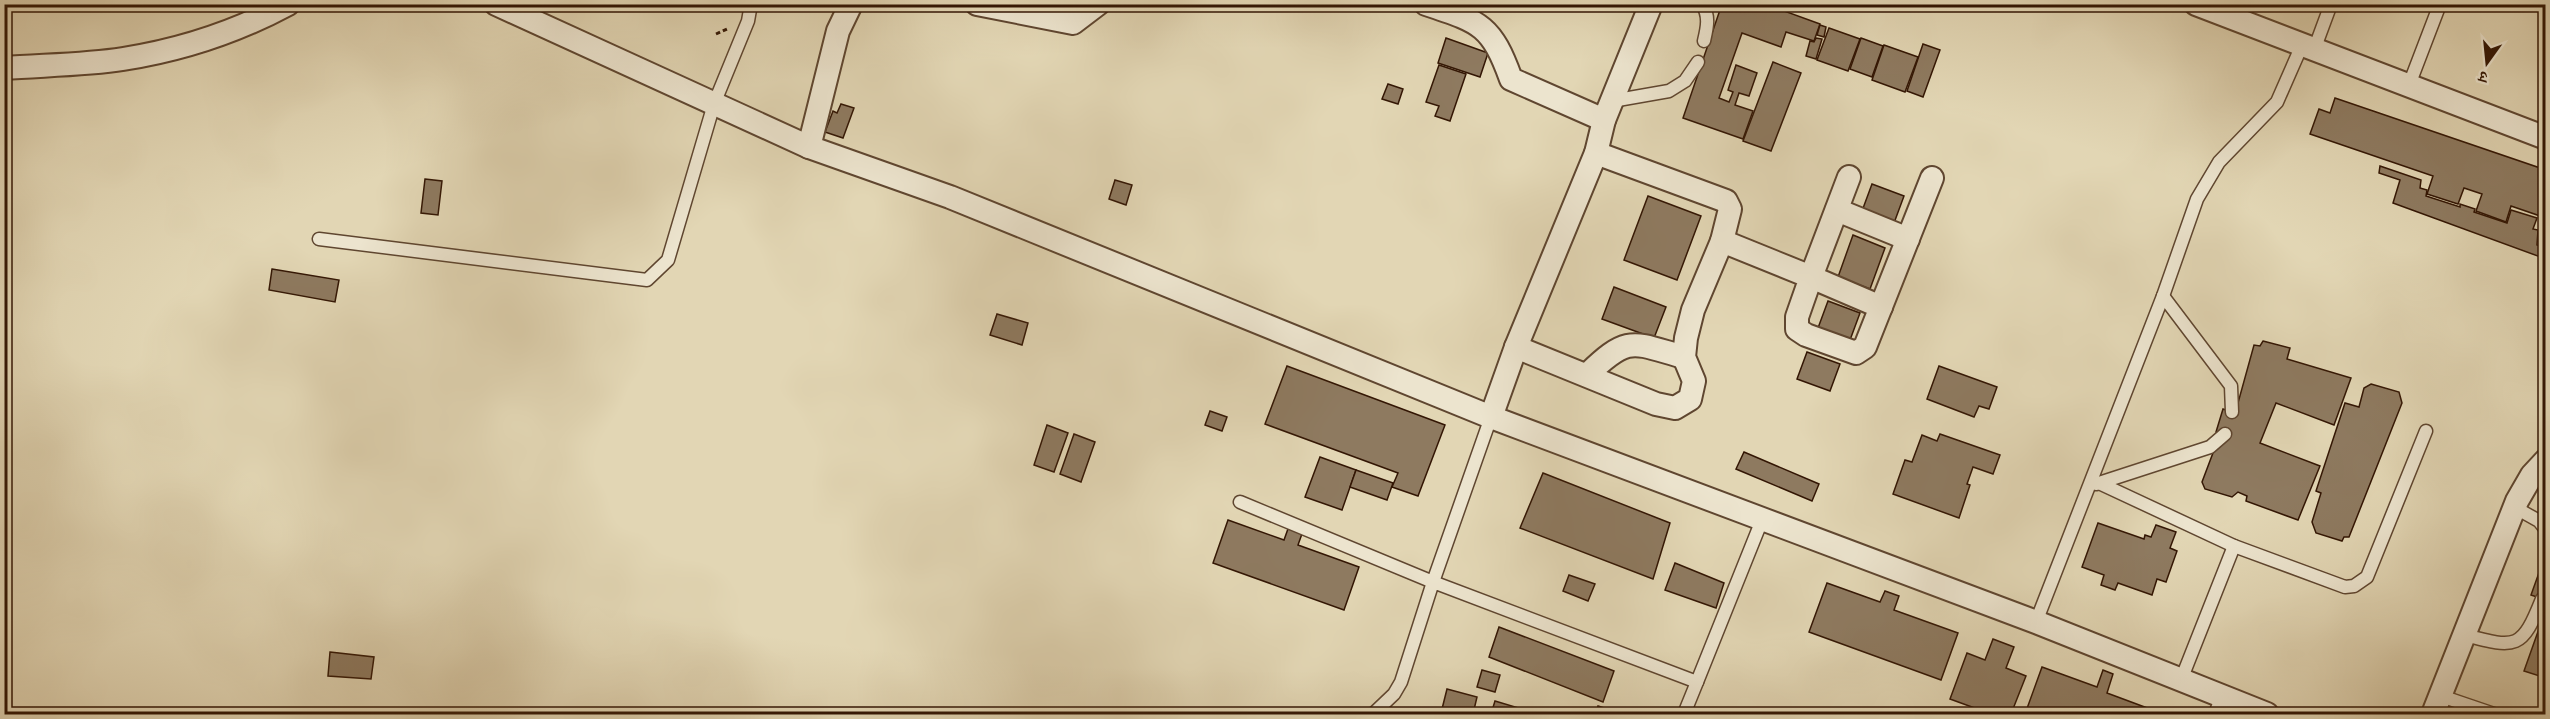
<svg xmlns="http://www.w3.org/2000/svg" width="2550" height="719" viewBox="0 0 2550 719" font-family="'EB Garamond','Noto Serif Devanagari',serif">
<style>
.building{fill:#8e7a60;stroke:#331604;stroke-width:1.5}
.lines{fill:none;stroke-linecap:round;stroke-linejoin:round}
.service-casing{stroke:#5f4630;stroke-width:15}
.minor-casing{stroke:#5f4630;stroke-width:26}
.path{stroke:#331604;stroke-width:3;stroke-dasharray:4.5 3;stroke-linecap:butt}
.service{stroke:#ece4ce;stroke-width:12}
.minor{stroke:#ece4ce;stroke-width:22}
</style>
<rect width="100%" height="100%" fill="#e2d6b4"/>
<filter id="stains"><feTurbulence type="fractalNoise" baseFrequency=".00333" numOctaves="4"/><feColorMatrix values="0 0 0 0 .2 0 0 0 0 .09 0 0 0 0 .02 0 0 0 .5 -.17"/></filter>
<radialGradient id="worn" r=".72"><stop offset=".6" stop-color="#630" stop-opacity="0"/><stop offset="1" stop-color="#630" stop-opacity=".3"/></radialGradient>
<g class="building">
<path d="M1722 4H1765L1820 24 1814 41 1786 32 1781 47 1742 33 1719 98 1729 102 1733 92 1728 90 1736 65 1757 73 1749 96 1739 93 1735 105 1753 111 1743 139 1683 118Z"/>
<path d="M1820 25 1826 27 1824 37 1817 35Z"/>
<path d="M1829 28 1860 39 1848 71 1817 60Z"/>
<path d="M1446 38 1488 53 1480 77 1438 63Z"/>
<path d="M1816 38 1822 39 1816 59 1806 56 1810 41 1814 42Z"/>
<path d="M1861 38 1883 46 1872 77 1850 69Z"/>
<path d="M1923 44 1940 50 1923 97 1907 91Z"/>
<path d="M1884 45 1918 57 1905 92 1872 80Z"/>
<path d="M1773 62 1801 73 1771 151 1743 141Z"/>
<path d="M1439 65 1466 74 1450 121 1435 116 1439 106 1426 102Z"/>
<path d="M1388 84 1403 89 1398 104 1382 99Z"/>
<path d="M2335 98 2546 170V241L2536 237 2543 217 2511 206 2506 222 2476 211 2482 194 2464 188 2458 204 2427 194 2433 176 2310 134 2319 109 2330 113Z"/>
<path d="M841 104 854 108 843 138 825 132 833 111 837 113Z"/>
<path d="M2380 166 2421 180 2420 188 2427 190 2426 196 2460 207V204L2475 209 2474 212 2507 223 2511 210 2537 218 2533 229 2538 230 2537 245 2546 247V259L2393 203 2400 180 2379 173Z"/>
<path d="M425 179 442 181 438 215 421 213Z"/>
<path d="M1115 180 1132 185 1126 205 1109 199Z"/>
<path d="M1872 184 1904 196 1894 223 1862 211Z"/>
<path d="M1648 196 1701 216 1677 280 1624 260Z"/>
<path d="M1853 235 1885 248 1870 289 1838 277Z"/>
<path d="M272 269 339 280 335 302 269 290Z"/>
<path d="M1614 287 1666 307 1654 338 1602 319Z"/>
<path d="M1828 301 1860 313 1850 340 1818 328Z"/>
<path d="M997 314 1028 323 1022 345 990 335Z"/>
<path d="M2263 341 2290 348 2287 359 2351 378 2334 425 2276 403 2260 443 2320 466 2298 520 2246 501 2247 496 2238 492 2232 497 2205 489 2202 482 2216 445 2227 435 2216 432 2223 409 2232 412 2238 403 2254 345 2260 346Z"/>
<path d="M1807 352 1840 364 1830 391 1797 379Z"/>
<path d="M1287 366 1445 425 1418 496 1392 487 1398 473 1265 424Z"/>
<path d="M1939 366 1997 387 1989 409 1979 406 1974 417 1927 399Z"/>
<path d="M2371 384 2399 392 2402 403 2349 537H2344L2342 541 2316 533 2312 522 2321 493 2316 491 2345 403 2359 407 2364 388Z"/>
<path d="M1210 411 1227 417 1222 431 1205 425Z"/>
<path d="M1047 425 1068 433 1054 472 1034 465Z"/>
<path d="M1074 434 1095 442 1081 482 1060 474Z"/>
<path d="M1940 434 2000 455 1993 474 1973 467 1967 484 1970 485 1959 518 1893 494 1905 460 1912 462 1922 435 1937 441Z"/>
<path d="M1744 452 1819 484 1812 501 1736 469Z"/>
<path d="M1320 457 1356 470 1342 510 1305 497Z"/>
<path d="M1356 470 1393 483 1387 500 1350 487Z"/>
<path d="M1543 473 1670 523 1653 579 1520 528Z"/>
<path d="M1228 520 1284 540 1289 526 1303 531 1298 545 1359 567 1344 610 1213 563Z"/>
<path d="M2098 523 2144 539 2145 535 2151 537 2156 525 2176 532 2170 548 2177 551 2166 582 2157 579 2152 595 2118 583 2115 590 2101 585 2104 575 2082 567Z"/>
<path d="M1675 563 1724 583 1716 608 1665 590Z"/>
<path d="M2541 567 2546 568V600L2531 595Z"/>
<path d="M1569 575 1595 584 1588 601 1563 591Z"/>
<path d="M1827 583 1880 602 1885 591 1899 596 1894 610 1958 633 1941 680 1809 632Z"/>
<path d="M2546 609V678L2524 671Z"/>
<path d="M1499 627 1614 671 1603 702 1489 657Z"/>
<path d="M1993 639 2014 647 2006 668 2026 676 2011 714H1991L1950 699 1967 653 1985 660Z"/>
<path d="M330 652 374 657 371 679 328 676Z"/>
<path d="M2042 667 2097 687 2103 670 2113 674 2107 693 2158 712 2157 714H2025Z"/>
<path d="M1482 670 1500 675 1495 692 1477 687Z"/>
<path d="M1447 689 1477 697 1473 714 1442 709Z"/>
<path d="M1495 701 1535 713 1534 714H1491Z"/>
<path d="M1598 706 1623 714H1595Z"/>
</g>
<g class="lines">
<defs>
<g id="service">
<path d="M1702 4C1710 16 1707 28 1704 41"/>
<path d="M2314 50 2331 4"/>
<path d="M2409 85 2440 4"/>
<path d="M1612 101 1669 91 1685 81 1698 62"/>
<path d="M319 239 647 280 668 260 714 104 748 21 751 4"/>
<path d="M2163 296 2231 386 2232 412"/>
<path d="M2099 483 2234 546 2345 587 2354 586 2367 577 2426 431"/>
<path d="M2096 484 2210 447 2225 434"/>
<path d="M1240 502 1433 582 1491 417"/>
<path d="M2514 507 2539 521 2546 530"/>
<path d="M2036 622 2163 296 2197 199 2219 162 2277 102 2302 45"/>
<path d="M2465 635C2517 649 2522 649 2542 599"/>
<path d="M2181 680 2234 546"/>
<path d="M2441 696 2494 714"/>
<path d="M1373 714 1394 694 1401 682 1433 582 1697 682 1762 520"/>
<path d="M1684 714 1697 682"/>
<path d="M2215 714 2222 696"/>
</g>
<g id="minor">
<path d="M496 4 809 147 950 197 1491 417 2036 622 2267 714"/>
<path d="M977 4 1073 23 1098 4"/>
<path d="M1426 4C1480 22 1491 24 1511 79L1604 120"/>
<path d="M2196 4 2546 138"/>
<path d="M4 68C44 65 85 65 123 59 181 50 236 32 288 4"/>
<path d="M809 147 838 31 851 4"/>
<path d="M1596 153 1726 201 1730 209 1722 241"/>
<path d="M1849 177 1811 277 1881 307"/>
<path d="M1837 210 1908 239"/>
<path d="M1516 347 1656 404 1675 408 1690 399 1694 381 1684 357 1686 338 1693 310 1722 241 1811 277 1797 317V329L1806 335 1856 353 1865 347 1932 178"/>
<path d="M1588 374C1629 334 1633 343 1684 357"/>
<path d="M1491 417 1516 347 1596 153 1604 120 1651 4"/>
<path d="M2433 714 2517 501 2532 475 2546 460"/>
</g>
</defs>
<use href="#service" class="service-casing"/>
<use href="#minor" class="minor-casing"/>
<path class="path" d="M716 34 727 29"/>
<use href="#service" class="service"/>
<use href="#minor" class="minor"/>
</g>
<rect width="2550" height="719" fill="none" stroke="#e2d6b4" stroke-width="24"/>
<rect x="6" y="6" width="2538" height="707" fill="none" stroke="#331604" stroke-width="3"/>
<rect x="12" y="12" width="2526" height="695" fill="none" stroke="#331604" stroke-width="1.5"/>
<g transform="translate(2487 63) rotate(195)" stroke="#ece4ce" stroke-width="4.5" paint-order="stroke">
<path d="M0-4.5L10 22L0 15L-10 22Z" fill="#331604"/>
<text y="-9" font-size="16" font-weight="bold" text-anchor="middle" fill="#331604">उ</text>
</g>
<rect width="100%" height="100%" filter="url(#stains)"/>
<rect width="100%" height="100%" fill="url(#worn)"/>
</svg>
